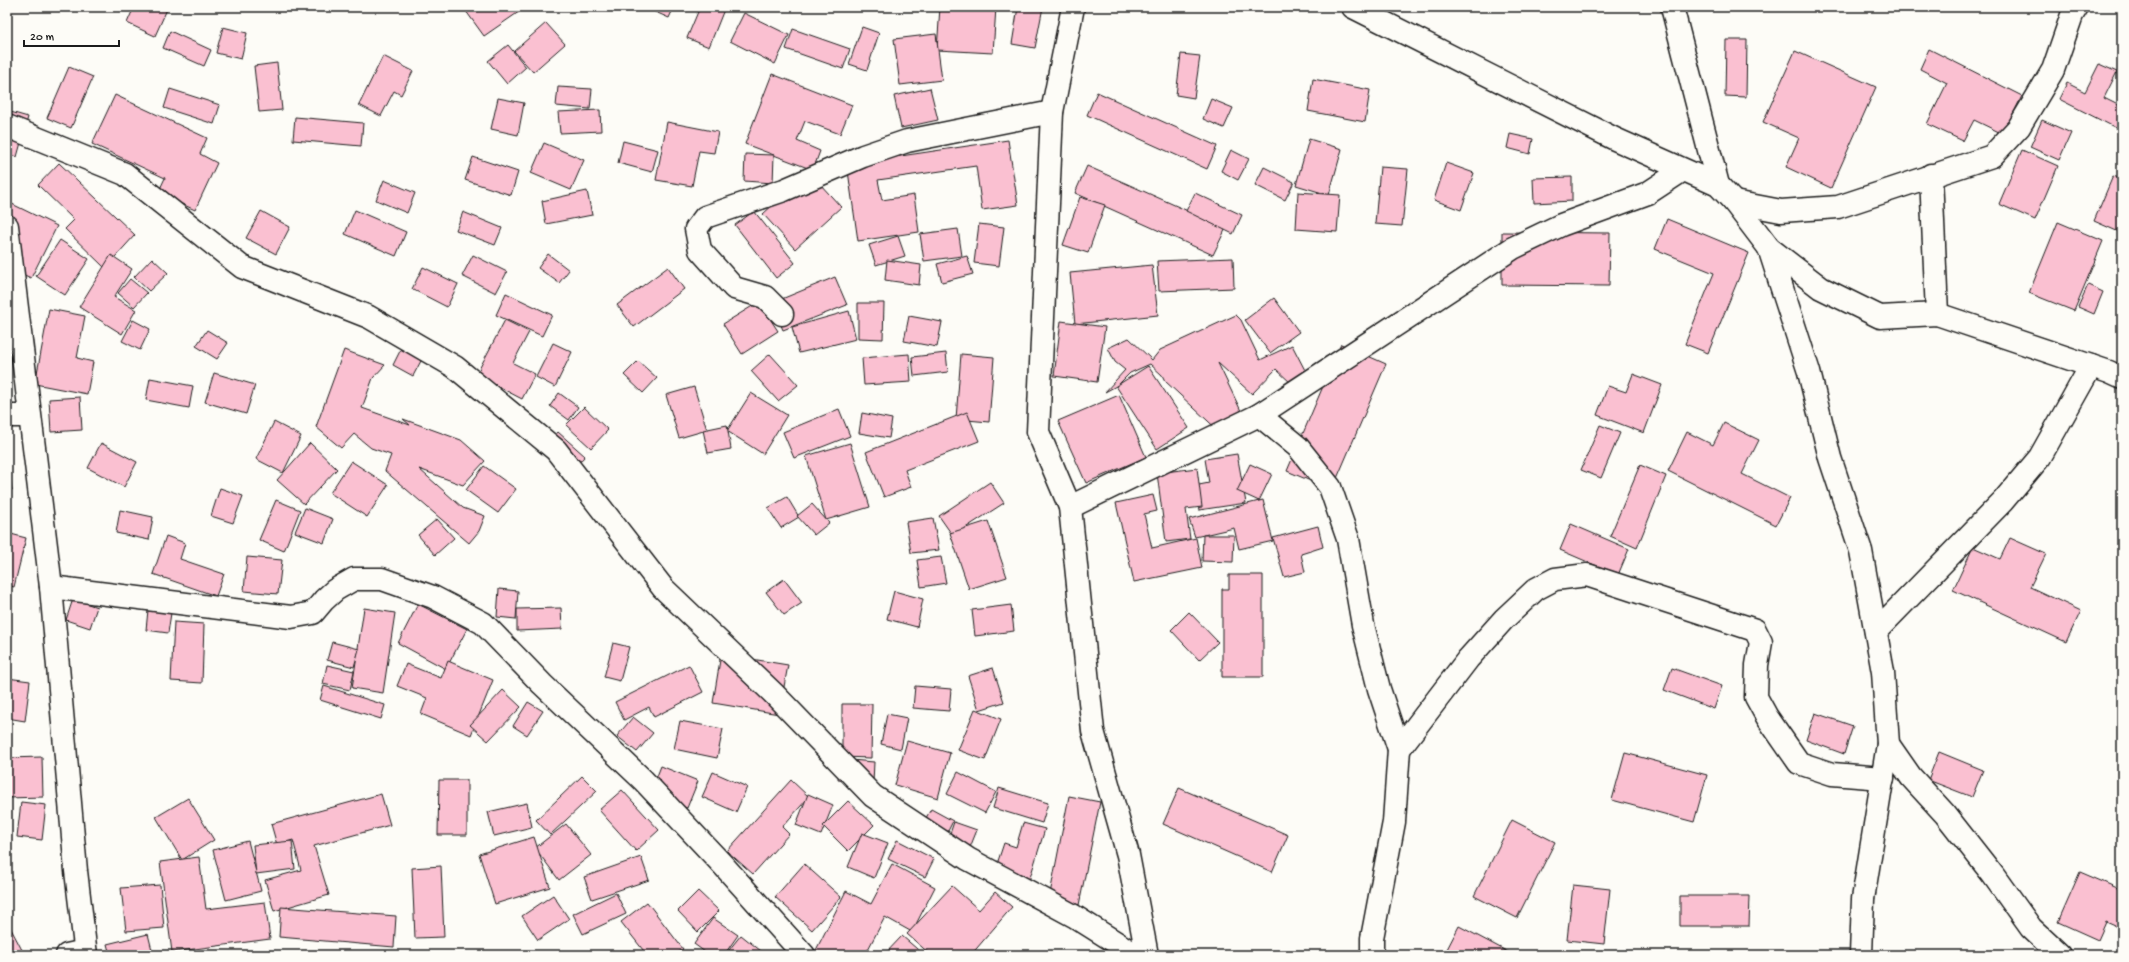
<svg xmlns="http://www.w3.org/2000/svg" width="2129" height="962" viewBox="0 0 2129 962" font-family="'Gochi Hand',sans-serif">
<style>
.building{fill:#fac0d1;stroke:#1c1c1c}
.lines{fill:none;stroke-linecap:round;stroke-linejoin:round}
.minor-casing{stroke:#1c1c1c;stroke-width:25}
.minor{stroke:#fdfcf7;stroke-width:22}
</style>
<rect width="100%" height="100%" fill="#fdfcf7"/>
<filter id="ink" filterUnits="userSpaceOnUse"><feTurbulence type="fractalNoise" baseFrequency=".025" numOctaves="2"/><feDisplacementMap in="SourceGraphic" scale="8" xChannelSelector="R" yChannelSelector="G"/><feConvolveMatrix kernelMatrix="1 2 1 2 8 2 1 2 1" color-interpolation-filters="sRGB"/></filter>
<g filter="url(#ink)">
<g class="building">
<path d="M134 7H168L155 36 127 23Z"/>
<path d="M463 7H526L484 36Z"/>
<path d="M644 7H674L669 18Z"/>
<path d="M700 7H725L709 47 687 38Z"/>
<path d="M940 7H996L993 53 937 50Z"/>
<path d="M1018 7H1043L1035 48 1012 44Z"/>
<path d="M744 13 789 35 775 64 730 41Z"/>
<path d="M546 23 565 44 533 72 514 51Z"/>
<path d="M223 27 247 33 241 59 216 53Z"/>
<path d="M862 27 879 33 867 70 849 64Z"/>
<path d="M793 29 850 49 843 69 786 49Z"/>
<path d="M170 31 211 50 204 66 163 48Z"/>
<path d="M936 34 942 80 900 85 894 39Z"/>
<path d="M1726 40H1747L1746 97 1725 96Z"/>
<path d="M508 45 526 67 507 84 488 61Z"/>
<path d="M1929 49 2022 96 2003 134 1974 120 1963 141 1927 124 1947 83 1920 69Z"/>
<path d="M1795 51 1876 87 1831 188 1786 167 1799 138 1763 122Z"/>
<path d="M1181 54 1200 56 1194 98 1176 95Z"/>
<path d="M383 56 413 71 401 95 394 91 381 116 359 105Z"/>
<path d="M277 63 282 110 259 112 254 66Z"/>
<path d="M2099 64 2117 72 2104 98 2122 107V131L2059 99 2067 83 2085 92Z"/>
<path d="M69 67 93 77 71 128 47 118Z"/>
<path d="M772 74 852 105 840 134 805 121 797 141 820 151 813 170 745 144Z"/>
<path d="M1313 79 1370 90 1365 122 1308 111Z"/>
<path d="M558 87 592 89 590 109 556 106Z"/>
<path d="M930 88 938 120 901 128 894 96Z"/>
<path d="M170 89 220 105 214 124 164 108Z"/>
<path d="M1097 92 1217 146 1207 169 1087 115Z"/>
<path d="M115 95 207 138 200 154 217 163 195 210 158 193 165 178 92 144Z"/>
<path d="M498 98 524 103 518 135 491 129Z"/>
<path d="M1211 99 1233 108 1224 128 1203 119Z"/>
<path d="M600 110 601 131 560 133 558 112Z"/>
<path d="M7 111 28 117 17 157 7 154Z"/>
<path d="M295 117 363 123 361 146 293 140Z"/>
<path d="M2042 120 2071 133 2059 160 2030 147Z"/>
<path d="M667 122 718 132 714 153 699 151 692 186 656 180Z"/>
<path d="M1510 134 1533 139 1530 154 1507 148Z"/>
<path d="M1309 139 1342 149 1329 195 1296 185Z"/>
<path d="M1008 140 1018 205 982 210 976 166 878 180 882 200 914 195 919 232 858 241 847 164Z"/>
<path d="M623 141 658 150 652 172 618 163Z"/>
<path d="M544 143 584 160 571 190 531 173Z"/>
<path d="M1231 150 1249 159 1238 180 1221 171Z"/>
<path d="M2022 150 2058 166 2035 220 1999 204Z"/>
<path d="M745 154 774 155 773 183 744 181Z"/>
<path d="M473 157 518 172 511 195 465 180Z"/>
<path d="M59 163 135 235 105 268 65 229 74 220 38 185Z"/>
<path d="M1446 163 1474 173 1461 210 1434 200Z"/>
<path d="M1087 166 1226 228 1213 255 1075 193Z"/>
<path d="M1264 167 1294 182 1285 200 1255 185Z"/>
<path d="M1380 167 1408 169 1402 226 1375 224Z"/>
<path d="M809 172 841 207 795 249 763 214Z"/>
<path d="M2113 176 2122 179V223L2119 232 2094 221Z"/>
<path d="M1572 177V201L1534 203 1533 178Z"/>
<path d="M384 180 415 193 407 213 376 200Z"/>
<path d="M587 191 592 215 546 224 542 201Z"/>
<path d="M1298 192 1340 195 1337 232 1296 229Z"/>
<path d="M1195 193 1242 215 1233 234 1186 211Z"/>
<path d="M1080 197 1105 205 1088 253 1063 245Z"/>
<path d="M10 203 57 226 31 278 7 267V209Z"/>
<path d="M355 210 406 232 396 256 345 234Z"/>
<path d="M261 211 290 227 276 254 246 238Z"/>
<path d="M754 211 795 263 776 278 735 225Z"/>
<path d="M463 212 502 228 495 245 456 230Z"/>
<path d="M1667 219 1749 253 1708 353 1685 344 1714 273 1655 249Z"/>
<path d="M2058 222 2103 241 2074 311 2029 293Z"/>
<path d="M979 224 1004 227 999 266 974 263Z"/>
<path d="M958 229 962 256 924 261 920 234Z"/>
<path d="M1502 232 1610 233 1609 286 1502 285Z"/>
<path d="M898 236 905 256 876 265 869 245Z"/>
<path d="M60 240 89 259 65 295 36 276Z"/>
<path d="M548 254 569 270 559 283 538 268Z"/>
<path d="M111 255 132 269 114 297 136 310 122 334 79 307Z"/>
<path d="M473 255 507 272 496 293 462 276Z"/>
<path d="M967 256 973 274 942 282 937 264Z"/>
<path d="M152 258 168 273 149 291 134 277Z"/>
<path d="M1233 258 1234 288 1159 291 1157 261Z"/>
<path d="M887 260 921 265 919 285 885 280Z"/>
<path d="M1152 265 1158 315 1075 324 1070 273Z"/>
<path d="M423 267 458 284 447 307 412 289Z"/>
<path d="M668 267 684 289 634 327 617 305Z"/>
<path d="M835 277 847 305 783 330 772 303Z"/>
<path d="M130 279 147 293 134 307 118 293Z"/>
<path d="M2088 285 2103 292 2094 314 2078 307Z"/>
<path d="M506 293 552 315 542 336 496 315Z"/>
<path d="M1274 298 1299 332 1270 353 1245 320Z"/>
<path d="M759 302 778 331 742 354 723 324Z"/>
<path d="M858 303H884L883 339 858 338Z"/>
<path d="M49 309 85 316 77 358 93 362 87 394 35 384Z"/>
<path d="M849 311 856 339 799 353 792 327Z"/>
<path d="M1236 315 1241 320 1260 360 1292 345 1308 376 1292 384 1276 369 1252 394 1218 363 1242 413 1222 434 1165 381 1162 375 1150 364 1130 373 1118 385 1105 392 1125 370 1115 362 1108 348 1129 338 1152 360 1160 350Z"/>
<path d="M909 316 942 322 937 347 904 341Z"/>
<path d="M133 320 150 329 140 350 122 341Z"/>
<path d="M505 320 529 332 513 363 535 374 522 399 476 375Z"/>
<path d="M1061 321 1105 327 1097 382 1054 376Z"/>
<path d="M207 330 228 343 217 359 196 346Z"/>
<path d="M553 343 572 352 555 387 536 377Z"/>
<path d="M1341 344 1386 364 1332 490 1287 471Z"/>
<path d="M401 349 422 359 413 376 393 365Z"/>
<path d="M344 350 385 365 373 378 362 408 410 425 403 419 461 440 485 461 463 485 419 469 463 508 485 516 479 531 469 543 385 471 391 455 371 448 354 434 341 448 316 427Z"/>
<path d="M946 353 948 372 914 376 912 357Z"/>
<path d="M770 354 798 385 778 401 751 371Z"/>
<path d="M909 354 911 382 864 385 862 358Z"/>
<path d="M961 354 994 357 989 422 956 419Z"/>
<path d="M638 361 657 378 643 393 624 375Z"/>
<path d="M1148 366 1189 428 1157 449 1116 386Z"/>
<path d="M214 373 255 385 246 414 205 402Z"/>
<path d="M1633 374 1662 385 1644 433 1597 415 1608 386 1626 392Z"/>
<path d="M150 378 193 386 189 408 146 400Z"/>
<path d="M694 387 707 430 679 438 666 395Z"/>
<path d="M559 393 578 407 569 420 550 406Z"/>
<path d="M751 393 787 415 763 454 727 431Z"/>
<path d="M1119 395 1146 457 1086 483 1058 421Z"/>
<path d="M80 397 82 430 51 432 49 399Z"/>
<path d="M584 407 608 430 591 448 566 425Z"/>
<path d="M839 409 850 436 794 458 783 432Z"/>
<path d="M967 412 979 441 905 470 911 487 884 497 866 452Z"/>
<path d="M862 413 892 419 889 438 859 433Z"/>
<path d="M274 422 301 436 283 473 256 459Z"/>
<path d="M1724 423 1759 440 1742 474 1790 498 1776 525 1668 471 1687 432 1713 445Z"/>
<path d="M727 425 731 449 708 453 703 430Z"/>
<path d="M1600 425 1620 433 1601 478 1581 470Z"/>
<path d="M558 432 585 456 568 474 541 451Z"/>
<path d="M101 443 137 462 124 487 88 468Z"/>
<path d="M310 443 337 469 304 504 277 480Z"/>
<path d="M850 443 870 507 826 520 806 456Z"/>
<path d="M1237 454 1246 503 1199 510 1194 486 1209 483 1205 459Z"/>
<path d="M7 458 12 490H7Z"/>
<path d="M351 461 388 485 367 517 330 493Z"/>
<path d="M1250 464 1272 474 1259 501 1237 491Z"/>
<path d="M1640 465 1666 476 1637 548 1610 536Z"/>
<path d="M484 466 516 489 498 513 466 490Z"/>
<path d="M1197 468 1202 507 1186 509 1190 539 1166 542 1157 473Z"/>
<path d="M990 482 1004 503 953 536 939 516Z"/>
<path d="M220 488 243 496 233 523 211 516Z"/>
<path d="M1153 495 1157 511 1144 514 1152 548 1196 538 1202 568 1134 582 1116 503Z"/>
<path d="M787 497 799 517 781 528 768 508Z"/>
<path d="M276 500 300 510 284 551 259 540Z"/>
<path d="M1263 500 1273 541 1239 549 1234 528 1195 537 1189 519Z"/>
<path d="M812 504 829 523 814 535 797 516Z"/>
<path d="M305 508 333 519 324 543 295 532Z"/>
<path d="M120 510 153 517 149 540 116 533Z"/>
<path d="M933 518 939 550 911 553 906 522Z"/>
<path d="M437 519 454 538 435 555 418 535Z"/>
<path d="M988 521 1007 577 969 589 950 533Z"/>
<path d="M1571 524 1629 549 1618 575 1560 550Z"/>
<path d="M1318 526 1323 547 1301 554 1305 572 1284 577 1273 538Z"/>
<path d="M7 533 26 538 14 587 7 585Z"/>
<path d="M1203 535H1234L1233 562 1202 561Z"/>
<path d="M166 536 185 543 180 559 224 574 216 596 153 574Z"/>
<path d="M2010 538 2046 554 2030 587 2081 611 2066 642 1953 590 1973 547 2000 559Z"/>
<path d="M247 557 282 560 278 594 244 591Z"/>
<path d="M941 557 946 583 921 587 917 560Z"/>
<path d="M1229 575H1263V677H1222V589H1229Z"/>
<path d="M784 579 802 603 784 615 766 592Z"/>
<path d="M499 589 518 591 516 619 497 617Z"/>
<path d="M894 591 923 599 917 627 887 619Z"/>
<path d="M73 599 97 607 90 628 66 620Z"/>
<path d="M418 604 467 629 446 669 398 643Z"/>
<path d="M1011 605 1014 631 975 636 972 610Z"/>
<path d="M364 608 395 613 383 693 352 688Z"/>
<path d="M561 608 562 629 517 631V609Z"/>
<path d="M148 610 171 613 168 633 146 630Z"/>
<path d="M1189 612 1218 642 1199 660 1171 630Z"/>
<path d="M174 622 204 624 202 683 171 681Z"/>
<path d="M332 642 359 649 354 667 327 660Z"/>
<path d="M613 643 629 647 620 681 604 677Z"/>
<path d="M721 654 788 665 779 714 713 703Z"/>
<path d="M448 661 493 680 471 735 421 714 427 698 397 686 406 664 441 678Z"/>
<path d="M327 665 354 671 350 690 323 684Z"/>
<path d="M689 665 703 692 654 717 649 707 624 720 615 702Z"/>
<path d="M993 668 1004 702 979 710 968 676Z"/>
<path d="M1672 668 1722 686 1714 709 1664 690Z"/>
<path d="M7 678 30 681 25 721 7 718Z"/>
<path d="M324 686 385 705 381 719 320 700Z"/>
<path d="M915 686 951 689 949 711 913 708Z"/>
<path d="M503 690 521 707 488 741 470 725Z"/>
<path d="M528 702 543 711 527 735 513 726Z"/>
<path d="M842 704H872L871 758 842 757Z"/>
<path d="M975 709 1001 719 985 760 958 750Z"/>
<path d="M1815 713 1853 726 1844 754 1806 740Z"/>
<path d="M887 714 907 718 901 749 881 744Z"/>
<path d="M633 717 653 733 637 752 617 736Z"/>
<path d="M680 721 723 729 717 758 674 749Z"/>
<path d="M907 741 950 753 938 798 895 785Z"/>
<path d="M1939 752 1983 770 1972 797 1928 780Z"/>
<path d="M1625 753 1707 775 1694 822 1612 800Z"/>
<path d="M42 757 43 797 7 798V758Z"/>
<path d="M840 759 874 762 873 783 838 780Z"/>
<path d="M661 766 698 781 687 808 650 794Z"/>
<path d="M713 772 747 787 736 812 702 797Z"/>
<path d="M958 772 996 792 985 813 947 794Z"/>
<path d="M582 776 597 791 550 835 536 820Z"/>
<path d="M439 780H467V835H438Z"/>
<path d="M791 780 809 797 782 827 789 834 753 874 727 851Z"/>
<path d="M999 788 1048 803 1042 823 993 808Z"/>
<path d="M1179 788 1288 835 1272 872 1163 824Z"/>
<path d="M622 790 659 830 636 851 599 810Z"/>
<path d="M381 794 390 825 314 846 329 895 274 911 265 880 301 870 293 840 277 845 271 824Z"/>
<path d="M808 794 833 805 821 835 796 825Z"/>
<path d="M1069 796 1100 802 1079 905 1049 899Z"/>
<path d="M188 798 214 840 182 860 156 817Z"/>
<path d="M848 801 874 825 848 851 823 826Z"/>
<path d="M21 802 46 805 42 840 17 837Z"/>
<path d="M527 803 532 827 494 836 488 812Z"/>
<path d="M931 809 953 821 945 837 922 825Z"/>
<path d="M1512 820 1555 842 1517 918 1474 896Z"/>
<path d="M954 822 977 830 969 850 947 842Z"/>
<path d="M1023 823 1045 829 1029 881 995 870 1004 843 1016 847Z"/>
<path d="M566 824 591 855 559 880 535 848Z"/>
<path d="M862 833 888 843 874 878 848 867Z"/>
<path d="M534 837 550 887 495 904 479 854Z"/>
<path d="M897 840 934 859 925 877 888 859Z"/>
<path d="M248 841 261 891 226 900 213 850Z"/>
<path d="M292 841 295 869 256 874 253 845Z"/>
<path d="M199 857 206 909 265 902 270 939 172 952 160 862Z"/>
<path d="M641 857 649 880 592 899 584 877Z"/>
<path d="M804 864 841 897 812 930 775 897Z"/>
<path d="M892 864 935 887 912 932 885 917 865 955H822L815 952 846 891 871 904Z"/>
<path d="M441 866 444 937 415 938 412 868Z"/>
<path d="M2080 872 2122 890V929L2106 922 2098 940 2058 922Z"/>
<path d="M160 885 164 928 126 931 121 888Z"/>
<path d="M1573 885 1610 889 1604 944 1567 940Z"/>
<path d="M952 886 979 910 995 892 1012 907 971 955H931L907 934Z"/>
<path d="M698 891 719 911 698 932 678 911Z"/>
<path d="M616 893 626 914 583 934 573 914Z"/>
<path d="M553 895 569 919 538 940 522 916Z"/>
<path d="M1680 896H1750L1749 926H1680Z"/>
<path d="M647 902 683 949 675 955H647L621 922Z"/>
<path d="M281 907 396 916 394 947 279 937Z"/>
<path d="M713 918 738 935 724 955H709L694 944Z"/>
<path d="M1459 926 1510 953 1509 955H1444Z"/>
<path d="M10 927 22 950 13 955H7V928Z"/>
<path d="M148 934 153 954 110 955 107 944Z"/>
<path d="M741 935 766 955H725Z"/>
<path d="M902 936 924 955H884Z"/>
</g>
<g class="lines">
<defs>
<g id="minor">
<path d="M1073 7 1052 112 1038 432 1070 507 1093 731 1128 855 1147 955"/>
<path d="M1353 7 1615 139 1718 185 1734 202 1769 248 1821 288 1880 317 1937 314 2109 372 2122 378"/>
<path d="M1672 7 1718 185"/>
<path d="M7 126 125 174 242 267 369 317 455 367 556 450 663 588 773 693 873 796 968 859 1074 916 1136 955"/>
<path d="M1931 175 1937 314"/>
<path d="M1734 202 1781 211 1838 207 1992 156 2019 127 2053 70 2072 15 2077 7"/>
<path d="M7 226 51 587 76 871 86 955"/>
<path d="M1769 248 1809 372 1830 458 1861 551 1883 672 1888 744 1863 899 1861 955"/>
<path d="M782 314 765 297 734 288 700 250 696 229 705 217 784 190 863 156 907 141 1052 112"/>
<path d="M1259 415 1298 447 1330 487 1348 539 1363 625 1379 689 1399 749 1394 822 1372 938V955"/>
<path d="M7 416H29"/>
<path d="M1070 507 1259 415 1513 248 1561 225 1648 193 1683 170"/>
<path d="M51 587 291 617 313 613 324 600 335 590 354 579H382L433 597 483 623 542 684 643 780 723 865 804 955"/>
<path d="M1876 631 2003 501 2040 457 2091 366"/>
<path d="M1888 744 1911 777 1945 814 1993 875 2031 928 2060 955"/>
<path d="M1399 749 1468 659 1504 619 1536 589 1555 579 1587 575 1755 630 1761 642 1757 665 1756 697 1767 717 1799 763 1832 774 1883 778"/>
<path d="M67 955 85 951"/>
</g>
</defs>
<use href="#minor" class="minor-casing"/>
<use href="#minor" class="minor"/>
</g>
</g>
<rect width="2129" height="962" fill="none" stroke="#fdfcf7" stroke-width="24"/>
<rect x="12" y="12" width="2105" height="938" fill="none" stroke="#1c1c1c" stroke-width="1.5" filter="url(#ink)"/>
<path d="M24 40v6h95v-6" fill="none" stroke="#1c1c1c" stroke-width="2"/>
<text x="30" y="40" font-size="12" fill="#1c1c1c" stroke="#fdfcf7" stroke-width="3" paint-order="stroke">20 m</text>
</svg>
